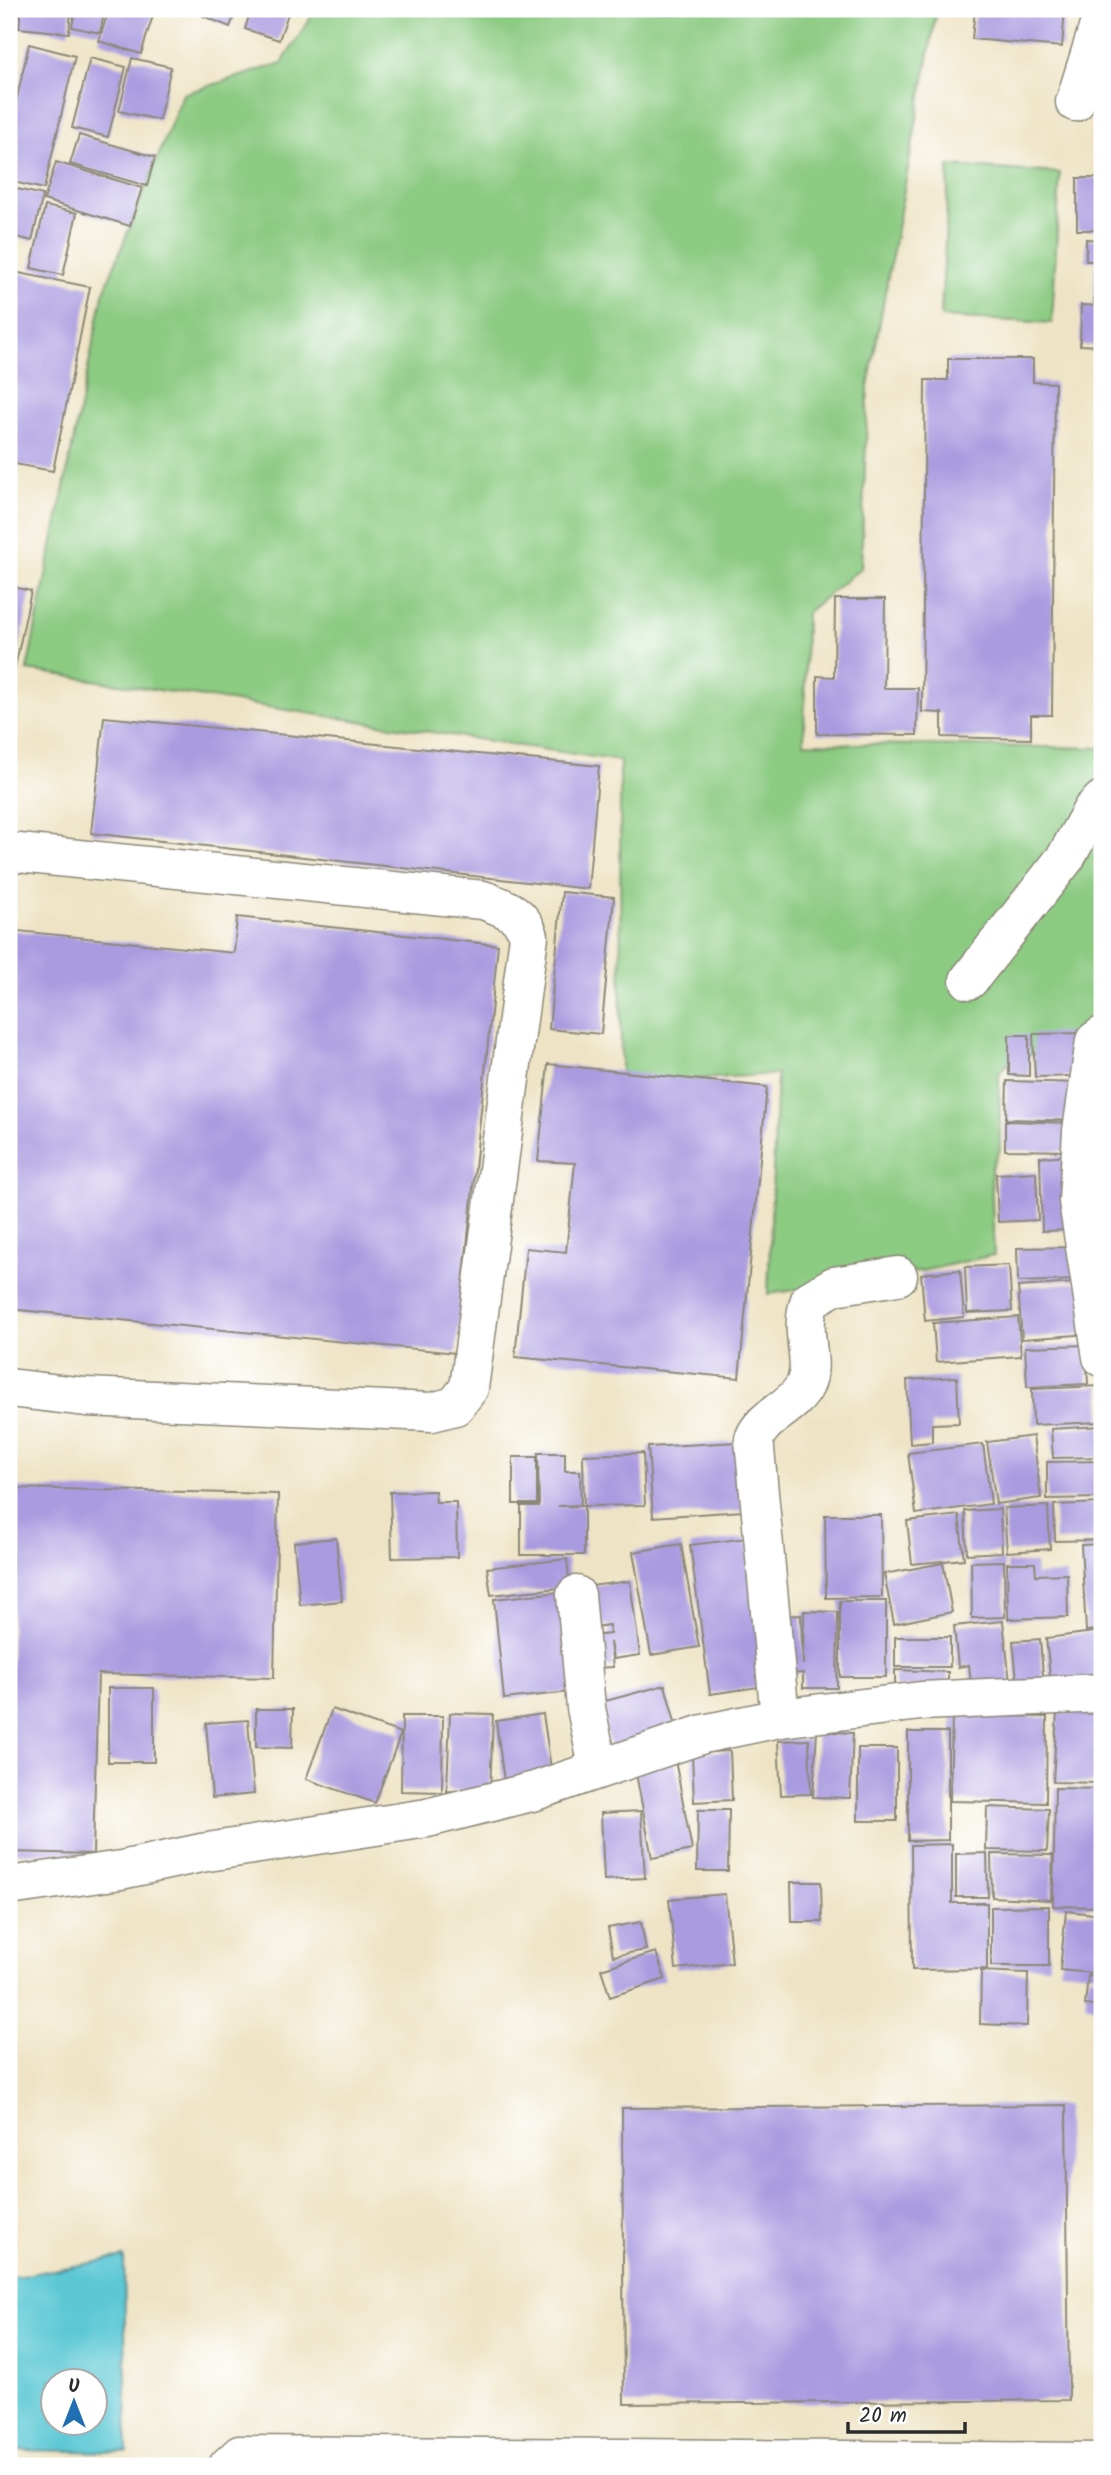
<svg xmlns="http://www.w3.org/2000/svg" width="1111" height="2475" viewBox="0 0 1111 2475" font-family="Kalam,sans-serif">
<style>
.green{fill:#8ccb82;stroke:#5c7b56;stroke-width:2}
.water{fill:#5cc8d4;stroke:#447a80;stroke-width:2;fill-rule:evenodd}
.building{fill:#aa9be0}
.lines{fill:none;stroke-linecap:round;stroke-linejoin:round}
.minor-casing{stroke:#8c8878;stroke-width:41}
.minor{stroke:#fff;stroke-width:38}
</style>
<rect width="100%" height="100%" fill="#fff"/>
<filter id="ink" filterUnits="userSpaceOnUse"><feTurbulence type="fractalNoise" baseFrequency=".0143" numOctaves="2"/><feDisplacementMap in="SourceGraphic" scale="14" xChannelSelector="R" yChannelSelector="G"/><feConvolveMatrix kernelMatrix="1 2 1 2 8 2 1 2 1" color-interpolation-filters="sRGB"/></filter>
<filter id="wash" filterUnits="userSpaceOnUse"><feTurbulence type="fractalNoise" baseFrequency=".00686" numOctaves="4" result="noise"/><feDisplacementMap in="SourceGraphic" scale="28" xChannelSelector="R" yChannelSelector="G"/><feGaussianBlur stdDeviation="1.57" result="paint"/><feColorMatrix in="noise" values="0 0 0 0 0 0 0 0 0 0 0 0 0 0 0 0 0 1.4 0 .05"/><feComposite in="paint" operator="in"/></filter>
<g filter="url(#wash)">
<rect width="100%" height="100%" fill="#eee4c5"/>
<g class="green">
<path d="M316 9H937L868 387 861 568 806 613 804 743 1102 748V1047L1014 1056 999 1073 1000 1150 991 1168 994 1255 927 1270 768 1294 777 1074 621 1084 620 761 27 670 103 294 183 94 282 63Z"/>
<path d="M949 166 1060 173 1052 323 941 317Z"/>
</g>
<path class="water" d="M124 2257 127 2452 9 2450V2278ZM52 2380H94V2422H52Z"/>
<g id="blocks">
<g class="building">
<path d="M21 9H71L69 33 19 28Z"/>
<path d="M75 9H105L100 33 72 27Z"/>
<path d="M109 9H155L141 54 99 41Z"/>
<path d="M207 9H237L230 27 203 16Z"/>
<path d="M251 9H271L288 14 279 40 245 29Z"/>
<path d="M975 9H1065L1062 47 972 39Z"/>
<path d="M29 44 75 56 44 189 9 181V133Z"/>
<path d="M90 58 126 67 108 137 72 128Z"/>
<path d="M132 58 171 67 159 120 119 111Z"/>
<path d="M79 135 155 157 147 186 70 164Z"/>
<path d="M56 162 142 188 130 226 44 200Z"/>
<rect x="1077" y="178" width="25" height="52"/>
<path d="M9 187 43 195 32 241 9 235Z"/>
<path d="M45 206 77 213 63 275 31 268Z"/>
<path d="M1086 239 1102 240V261H1086Z"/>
<path d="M1095 264 1102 265V303H1094Z"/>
<path d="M9 271 90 287 53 471 9 463Z"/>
<path d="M1081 305 1102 306V346L1080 345Z"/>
<path d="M948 359H1033V382L1055 383 1052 715H1031V739L942 737V713L922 712 925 380H948Z"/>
<path d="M9 586 31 591 10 692H9Z"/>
<path d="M835 599H885L884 688H918L917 735 817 734V676L834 677Z"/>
<path d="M104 717 599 766 588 889 91 833Z"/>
<path d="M562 892 614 897 601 1034 549 1029Z"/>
<path d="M237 917 498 945 456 1353 9 1309V930L234 953Z"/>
<path d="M1084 1033 1085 1076 1035 1077 1033 1034Z"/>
<path d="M1009 1035H1029V1076L1009 1075Z"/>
<path d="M548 1064 767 1087 739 1378 515 1357 526 1248 566 1252 575 1163 538 1161Z"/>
<path d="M1007 1081 1082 1083V1121L1006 1119Z"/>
<path d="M1005 1121 1071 1123 1070 1151 1005 1150Z"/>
<rect x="1084" y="1151" width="18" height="43"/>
<path d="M1073 1155 1075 1230 1042 1231 1040 1157Z"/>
<path d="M1036 1172 1038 1220 998 1222 996 1174Z"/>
<path d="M1086 1199H1102V1227H1085Z"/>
<path d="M1077 1247 1078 1280 1018 1282 1017 1248Z"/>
<path d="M1009 1265 1012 1311 967 1313 965 1267Z"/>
<path d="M960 1270 964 1317 925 1321 921 1274Z"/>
<path d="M1088 1282 1091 1334 1022 1339 1018 1287Z"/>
<path d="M1018 1317 1021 1356 936 1362 933 1323Z"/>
<path d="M1086 1345 1088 1384 1027 1387 1025 1347Z"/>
<path d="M957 1377 959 1423 932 1424V1442L910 1444 907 1380Z"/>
<path d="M1100 1386 1101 1422 1033 1425 1032 1389Z"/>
<path d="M1102 1426V1457L1053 1458 1051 1429Z"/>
<path d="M1033 1436 1041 1498 996 1504 987 1442Z"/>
<path d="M738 1442 743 1511 653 1517 648 1447Z"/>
<path d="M983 1444 991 1504 916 1514 908 1453Z"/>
<path d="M538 1453H565V1471H580L581 1505 558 1506H584V1555H521V1506H539Z"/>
<path d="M643 1453 645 1505 584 1506 583 1455Z"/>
<rect x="513" y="1457" width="24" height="47"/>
<path d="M1102 1461V1498L1047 1499V1462Z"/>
<path d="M13 1488 278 1494 274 1678 98 1674 93 1854 9 1852Z"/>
<path d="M435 1491 436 1502H456L457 1557 392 1558 390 1492Z"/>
<path d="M1102 1503V1540L1055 1541 1054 1505Z"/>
<path d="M1048 1506 1050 1549 1007 1552 1004 1508Z"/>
<path d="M1000 1509 1002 1552 967 1554 965 1511Z"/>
<path d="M825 1515H881L882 1597 826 1598Z"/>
<path d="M959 1515 964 1559 912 1564 907 1521Z"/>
<path d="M336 1538 342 1601 300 1605 294 1542Z"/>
<path d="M747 1538 766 1686 710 1694 690 1545Z"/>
<path d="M681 1544 699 1647 651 1655 633 1552Z"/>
<path d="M1102 1544V1630L1086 1631 1081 1545Z"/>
<path d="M567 1559 570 1587 491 1595 487 1568Z"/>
<path d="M1004 1561 1005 1617 972 1618 971 1562Z"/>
<path d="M943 1563 952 1612 894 1624 884 1574Z"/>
<path d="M1007 1563H1035L1036 1575 1067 1574 1068 1617 1008 1619Z"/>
<path d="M630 1581 640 1655 613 1659 610 1642 613 1667 595 1668 592 1636 610 1634 609 1625 588 1628 582 1587Z"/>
<path d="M568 1591 579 1691 504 1699 494 1599Z"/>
<rect x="840" y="1601" width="46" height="76"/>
<path d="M804 1611 838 1612 837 1688H803V1673L777 1674 776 1616 801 1615 803 1665Z"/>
<path d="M1003 1621 1011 1690 972 1694 969 1665 958 1667 954 1626Z"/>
<path d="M1102 1631V1679L1051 1685 1046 1638Z"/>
<rect x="895" y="1637" width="55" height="30"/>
<path d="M1040 1639 1044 1687 1018 1689 1013 1641Z"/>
<path d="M895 1670 948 1672V1688L895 1687Z"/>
<path d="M665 1685 679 1737 613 1755 598 1703Z"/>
<rect x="108" y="1688" width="46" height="74"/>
<path d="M256 1709H293L292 1748 256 1747Z"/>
<path d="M332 1709 401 1733 375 1803 306 1779Z"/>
<path d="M1057 1712 1099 1714 1098 1737H1102V1783L1053 1782Z"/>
<path d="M450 1713 493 1714 490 1792 447 1791Z"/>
<path d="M543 1714 553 1782 505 1789 496 1721Z"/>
<path d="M952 1715 1047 1717 1046 1803 950 1801Z"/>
<path d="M402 1716H443L442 1792 401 1791Z"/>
<path d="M248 1720 254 1794 212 1798 206 1723Z"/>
<path d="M817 1731 853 1733 850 1798 813 1797Z"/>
<path d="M908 1732H948V1840L908 1841Z"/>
<path d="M809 1740 811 1794 781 1795 778 1741Z"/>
<rect x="858" y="1748" width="39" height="73"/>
<path d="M730 1751 732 1800 694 1802 692 1753Z"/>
<path d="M675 1760 692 1850 652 1858 635 1768Z"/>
<path d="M1055 1788 1102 1789 1100 1907 1053 1906Z"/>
<path d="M987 1807 1049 1809 1047 1851 986 1850Z"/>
<path d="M698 1810H729L728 1871H697Z"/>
<path d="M641 1811 645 1878 604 1880 601 1813Z"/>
<path d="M952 1844V1903H987V1969L912 1970 911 1845Z"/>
<path d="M987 1853 988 1897H956V1854Z"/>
<path d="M991 1854 1053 1855 1051 1900 992 1897Z"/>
<path d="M791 1882H821L822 1922H792Z"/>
<path d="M725 1894 732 1963 676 1969 669 1899Z"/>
<path d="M1049 1906V1966H991V1907Z"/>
<path d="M1066 1911 1102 1915V1974L1060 1970Z"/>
<path d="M641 1922 646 1950 613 1956 608 1928Z"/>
<path d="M656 1952 665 1979 610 1997 601 1969Z"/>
<path d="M981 1971 1028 1973 1027 2026 980 2024Z"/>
<path d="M1088 1976 1102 1977V2007L1085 2005Z"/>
<path d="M1066 2105 1069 2400 624 2404 622 2108Z"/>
</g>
</g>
</g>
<g filter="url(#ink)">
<use href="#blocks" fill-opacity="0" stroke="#8c8878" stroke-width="2"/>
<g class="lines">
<defs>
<g id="minor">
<path d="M1075 102 1102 16"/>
<path d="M9 852 483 900C505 908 522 913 529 936L469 1388 455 1406 432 1412 86 1397 9 1388"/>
<path d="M969 980 1066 857 1092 810 1102 800"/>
<path d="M1102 1036 1095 1041 1082 1131 1078 1201 1102 1357"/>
<path d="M576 1595 586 1708 598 1767"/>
<path d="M780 1718 754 1439C763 1415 794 1408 805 1385 816 1360 798 1332 810 1300L834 1286 898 1276"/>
<path d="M9 1886 121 1870 201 1853 427 1818 535 1791 703 1734 780 1718 921 1701 1102 1693"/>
<path d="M228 2466 240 2455 1102 2462"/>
</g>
</defs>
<use href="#minor" class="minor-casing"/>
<use href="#minor" class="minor"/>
</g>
</g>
<rect width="1111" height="2475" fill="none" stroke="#fff" stroke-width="35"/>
<g transform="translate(74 2402)"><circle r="33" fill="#ffffff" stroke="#aaaaaa" stroke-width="2"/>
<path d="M0-5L12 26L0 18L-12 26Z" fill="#1f6fb2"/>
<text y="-10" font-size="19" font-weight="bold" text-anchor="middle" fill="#2b2b2b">U</text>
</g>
<path d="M848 2422v10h117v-10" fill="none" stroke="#2b2b2b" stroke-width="3.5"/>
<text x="859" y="2422" font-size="21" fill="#2b2b2b" stroke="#ffffff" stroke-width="5" paint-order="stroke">20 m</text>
</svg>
